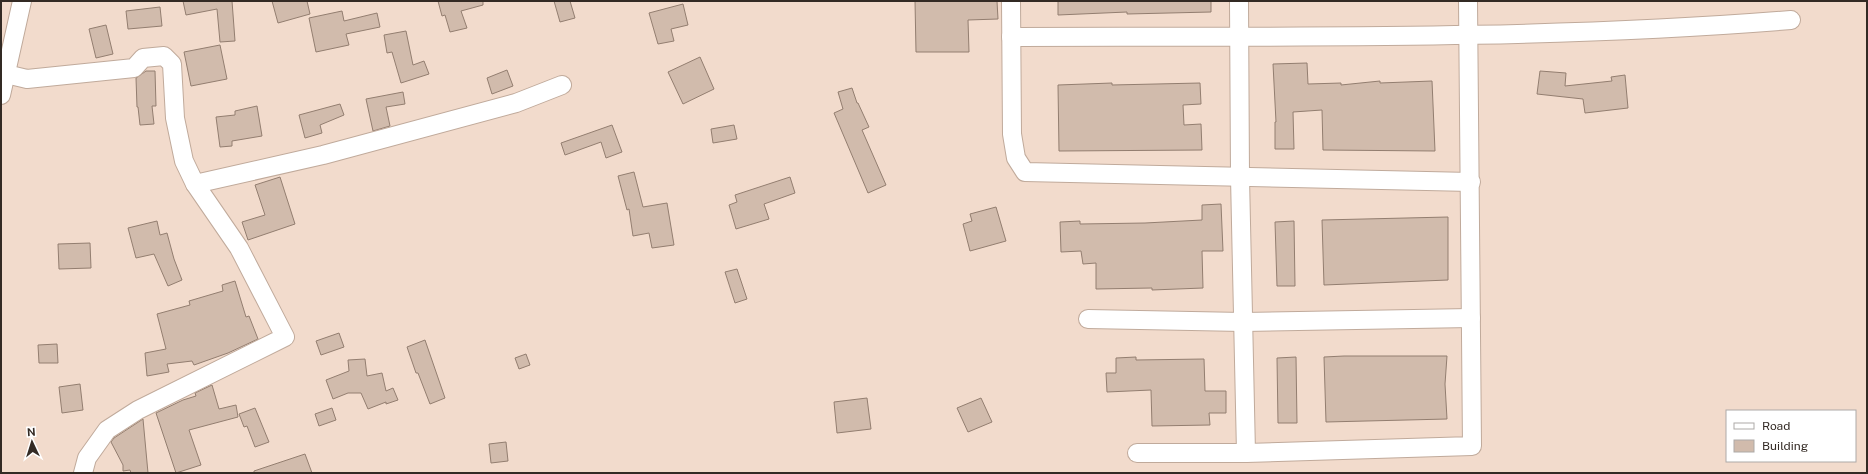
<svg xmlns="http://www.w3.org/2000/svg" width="1868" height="474" viewBox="0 0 1868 474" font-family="'Public Sans',sans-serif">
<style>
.building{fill:#d1bbac;stroke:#937e70}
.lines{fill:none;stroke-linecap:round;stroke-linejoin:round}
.minor-casing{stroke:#c0aa9b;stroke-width:20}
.minor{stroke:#fff;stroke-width:18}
</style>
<rect width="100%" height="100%" fill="#f2dbcc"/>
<g class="building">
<path d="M183 1H232L235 41 220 42 217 9 186 15Z"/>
<path d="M272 1H307L310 14 278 23Z"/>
<path d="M438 1H483V5L461 11 467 28 450 32 445 15 442 16Z"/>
<path d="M554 1H570L575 18 560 22Z"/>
<path d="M915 1H997L998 19 968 20 969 52H916Z"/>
<path d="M1058 1H1211V12L1127 14V12L1058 15Z"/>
<path d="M683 4 688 25 671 29 674 41 658 44 649 13Z"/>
<path d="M160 7 162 26 128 29 126 11Z"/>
<path d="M342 11 344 21 377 13 380 27 346 34 349 45 316 52 309 18Z"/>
<path d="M106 25 113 54 96 58 89 29Z"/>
<path d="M406 31 413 65 424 61 429 74 401 83 392 52 387 53 384 35Z"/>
<path d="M220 45 227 79 191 86 184 52Z"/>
<path d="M700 57 714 89 683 104 668 72Z"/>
<path d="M1307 63 1308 84 1341 83V85L1380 81V83L1432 81 1435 151 1323 150 1322 110 1293 112 1294 149H1275V122H1276L1273 64Z"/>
<path d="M507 70 513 86 492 94 487 78Z"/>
<path d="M146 71H155L156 106H152L154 124 140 125 138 107H137L136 78Z"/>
<path d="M1540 71 1566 73 1565 86 1612 81 1611 77 1625 75 1628 108 1585 113 1583 99 1537 94Z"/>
<path d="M1112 83V85L1200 83 1201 104 1183 105 1184 125 1201 124 1202 150 1059 151 1058 85Z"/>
<path d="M852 88 857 103H858L869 127 862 130 886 185 868 193 834 113 843 109 838 92Z"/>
<path d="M403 92 405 104 386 107 390 126 373 131 366 99Z"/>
<path d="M340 104 344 115 320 125 322 133 305 138 299 115Z"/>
<path d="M257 106 262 136 232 141V146L220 147 216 117 235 115V111Z"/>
<path d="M612 125 622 152 606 158 601 142 565 155 561 143Z"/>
<path d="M734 125 737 139 713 143 711 129Z"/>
<path d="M634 172 643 207 667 203 674 245 652 248 649 233 633 236 629 209 627 210 618 176Z"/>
<path d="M280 177 295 224 248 240 242 222 265 215 255 185Z"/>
<path d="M790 177 795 193 764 204 769 219 736 229 729 205 737 202 735 195Z"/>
<path d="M1221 204 1223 251H1202L1203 288 1152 290V288L1096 289V263L1083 264 1081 251 1061 252 1060 222 1080 221V224L1145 223 1202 220V205Z"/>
<path d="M996 207 1006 241 970 251 963 224 972 221 970 214Z"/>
<path d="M1448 217V280L1324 285 1322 220Z"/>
<path d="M157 221 160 235 167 233 174 259 182 280 168 286 154 254 136 258 128 228Z"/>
<path d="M1294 221 1295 286H1277L1275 222Z"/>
<path d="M90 243 91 268 59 269 58 244Z"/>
<path d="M737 269 747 299 735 303 725 272Z"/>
<path d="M235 281 246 317 249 316 258 339 228 353 194 365 192 361 167 364 169 372 147 376 145 353 166 349 157 314 190 305 189 301 223 291 222 285Z"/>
<path d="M339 333 344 347 321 355 316 341Z"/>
<path d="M425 340 445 398 430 404 418 373H416L407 347Z"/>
<path d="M57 344 58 363H39L38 345Z"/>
<path d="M526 354 530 365 519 369 515 358Z"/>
<path d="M1344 356H1447L1445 384 1447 419 1326 422 1324 357Z"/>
<path d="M1136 357V360L1204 359 1205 391H1226V413H1209L1210 425 1152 426 1151 390 1107 392 1106 373H1116V358Z"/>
<path d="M1296 357 1297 423H1278L1277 358Z"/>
<path d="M365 359 367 376 382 373 386 391 393 388 398 400 386 404V402L368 409 361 393H348L333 399 326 380 349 371 348 360Z"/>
<path d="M80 384 83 410 62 413 59 387Z"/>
<path d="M212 385 219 409 236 405 238 417 189 430 201 465 176 473 156 413 183 400 196 396 195 393Z"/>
<path d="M867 398 871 429 837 433 834 402Z"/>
<path d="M981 398 992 422 968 432 957 408Z"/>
<path d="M255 408 269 442 255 447 247 426 244 427 239 414Z"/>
<path d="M332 408 336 420 319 426 315 414Z"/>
<path d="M143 419 148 473H131L130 470 123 471V465L111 442 114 438Z"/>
<path d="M506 442 508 461 491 463 489 444Z"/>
<path d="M305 454 312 473H254V471Z"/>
</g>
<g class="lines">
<defs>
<g id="minor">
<path d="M1011 1 1012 134 1016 158 1025 172 1471 182"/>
<path d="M1239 1 1240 177 1246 453 1472 446 1468 1"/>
<path d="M1011 37C1271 36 1532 41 1791 20"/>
<path d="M6 74 27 79 134 68 143 58 164 56 172 64 175 118 184 161 195 184 239 248 285 337 138 410 107 430 87 458 83 473"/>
<path d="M1 95 22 1"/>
<path d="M195 184 323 155 516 103 562 85"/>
<path d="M1088 319 1243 322 1471 318"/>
<path d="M1137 453H1246"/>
</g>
</defs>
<use href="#minor" class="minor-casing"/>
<use href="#minor" class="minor"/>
</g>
<rect width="1868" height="474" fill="none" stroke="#332a24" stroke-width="4"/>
<rect x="1726" y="410" width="130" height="52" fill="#ffffff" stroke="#adaaa7"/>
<rect x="1734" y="423" width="20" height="6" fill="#ffffff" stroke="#adaaa7"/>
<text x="1762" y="430" font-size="12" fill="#332a24">Road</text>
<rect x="1734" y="440" width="20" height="12" fill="#d1bbac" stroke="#adaaa7"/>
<text x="1762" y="450" font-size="12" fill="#332a24">Building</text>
<g transform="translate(32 442) rotate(356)" stroke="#ffffff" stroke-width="3" paint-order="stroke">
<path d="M0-3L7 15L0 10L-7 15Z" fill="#332a24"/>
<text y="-6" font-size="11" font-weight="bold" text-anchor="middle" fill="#332a24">N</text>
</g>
</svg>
